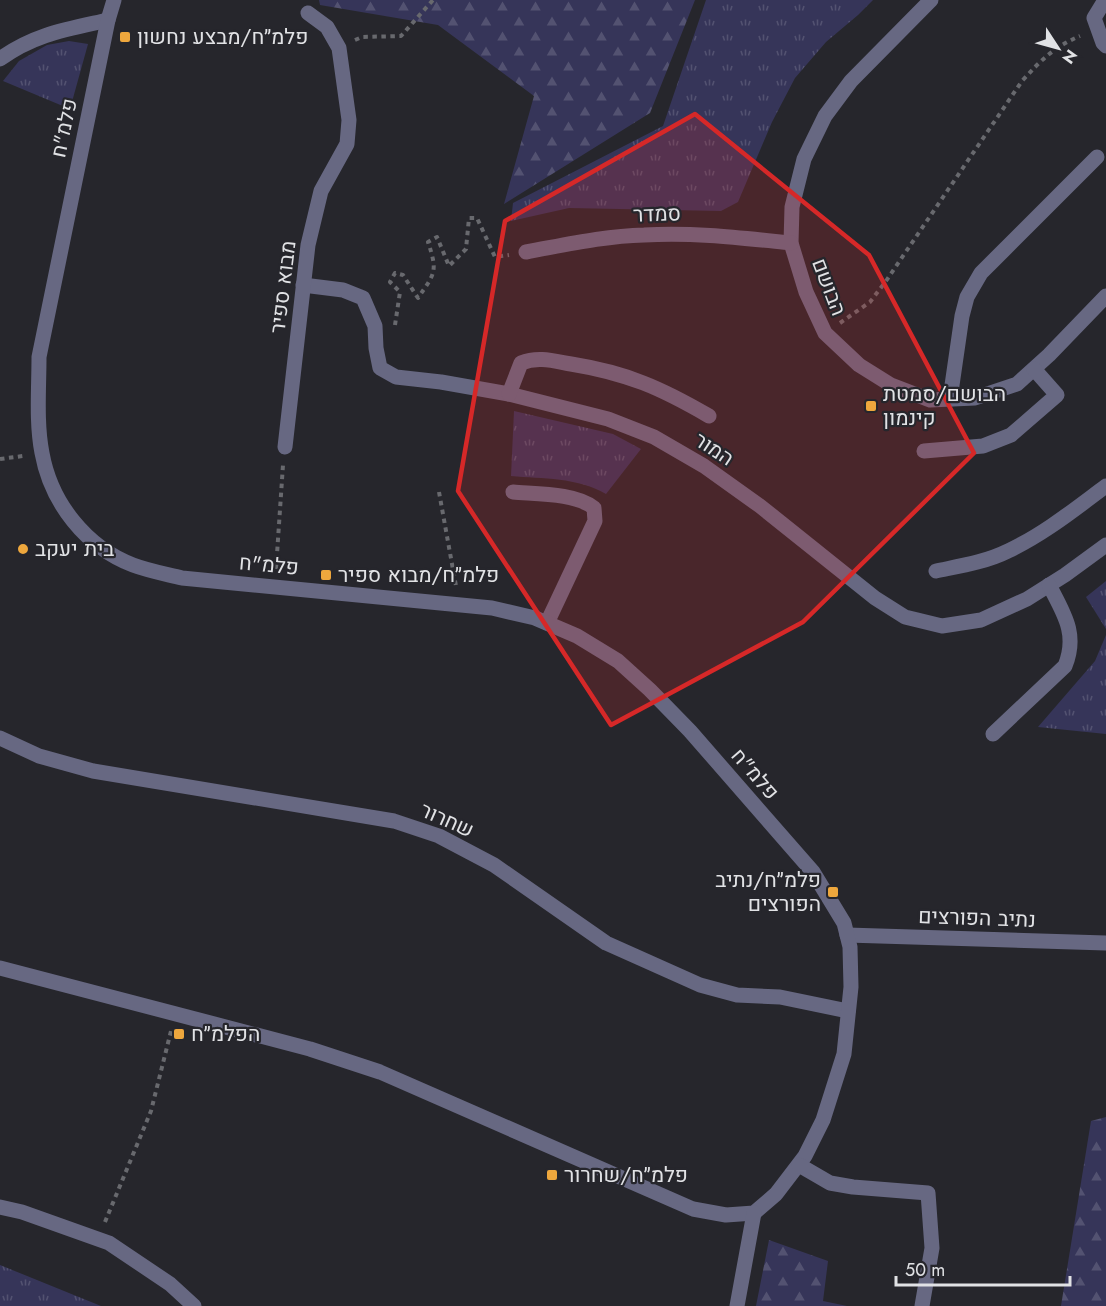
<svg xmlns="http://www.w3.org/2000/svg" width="1106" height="1306" viewBox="0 0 1106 1306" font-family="Jost,Heebo,sans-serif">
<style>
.grass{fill:url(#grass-tufts)}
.forest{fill:url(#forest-firs)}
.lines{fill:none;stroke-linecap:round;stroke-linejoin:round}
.path{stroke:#68696e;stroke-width:4;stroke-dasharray:4.5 4.5;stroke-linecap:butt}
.minor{stroke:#676882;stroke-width:15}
.marked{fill:#d62828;fill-opacity:0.2;stroke:#d62828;stroke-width:4.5;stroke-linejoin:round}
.poi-dot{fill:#eea73d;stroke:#26262c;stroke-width:2}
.labels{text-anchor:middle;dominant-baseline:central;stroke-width:4.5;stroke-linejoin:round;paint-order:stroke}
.poi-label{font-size:21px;fill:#e1e2e5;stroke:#26262c;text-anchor:start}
.street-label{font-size:21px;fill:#e1e2e5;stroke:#26262c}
</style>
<defs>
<pattern id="grass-tufts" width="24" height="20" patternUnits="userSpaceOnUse" patternTransform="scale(1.5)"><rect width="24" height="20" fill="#363559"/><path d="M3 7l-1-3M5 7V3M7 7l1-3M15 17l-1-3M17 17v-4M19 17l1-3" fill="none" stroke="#535271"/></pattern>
<pattern id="forest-firs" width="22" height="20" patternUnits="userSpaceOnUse" patternTransform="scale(1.5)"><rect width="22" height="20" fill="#363559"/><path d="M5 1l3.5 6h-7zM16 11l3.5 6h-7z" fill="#535271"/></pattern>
</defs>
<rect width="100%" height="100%" fill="#26262c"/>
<g class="grass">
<path d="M706 0H873L858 15 826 42 795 78 772 122 738 202 721 211 569 208 511 221 513 203 663 126Z"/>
<path d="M69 41 88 44 70 109 3 81 19 61 47 45Z"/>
<path d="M514 411 613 434 641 449 606 494C577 477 543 479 511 476Z"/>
<path d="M1106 581V629L1086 597Z"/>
<path d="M1106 635V734L1038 727 1095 661Z"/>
<path d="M0 1265 101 1306H0Z"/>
</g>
<g class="forest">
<path d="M319 0H695L650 113 504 204 534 96 438 25 320 5Z"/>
<path d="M1106 1117V1306H1061L1091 1121Z"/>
<path d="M769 1240 828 1261 823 1301 847 1306H756Z"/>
</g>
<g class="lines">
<g class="path">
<path d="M355 40 362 37 401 36 433 0"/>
<path d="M840 323 870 302 886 281 1022 81C1041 60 1054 47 1080 36"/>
<path d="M395 325 400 292 390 282 395 273 403 275 418 298C435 273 438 272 428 242L437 237 449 266 466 249 469 218H477L495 257 509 255"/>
<path d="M0 459 23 456"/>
<path d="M439 492 456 586"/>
<path d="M276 569 283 465"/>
<path d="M105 1222 151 1111 171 1031"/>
</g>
<g class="minor">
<path d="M931 0 851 81 825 116 804 159 792 207 791 243 806 292 825 333 859 365 891 385 930 400 975 398 1017 384 1049 355 1106 296"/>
<path d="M1105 0 1094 18 1103 43 1106 46"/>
<path d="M0 59C34 34 68 29 108 20"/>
<path d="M526 252C565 245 604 236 644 235 694 232 742 238 791 243"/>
<path d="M303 285 343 290 363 298 375 326 376 348 380 368 396 377 441 382 509 394 608 419 654 437 704 466 760 506 875 598 905 617 942 626 981 620 1027 599 1065 575 1106 545"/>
<path d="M509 394 521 363C538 356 554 361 571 364 627 373 661 388 709 416"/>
<path d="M950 399 962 316 967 297 981 273 1097 157"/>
<path d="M285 447 308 245 321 191 347 144 349 120 339 48 327 27 308 13"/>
<path d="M924 451 983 446 1011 435 1057 395 1034 369"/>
<path d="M513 492C536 494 576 493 594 508L595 521 547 623"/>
<path d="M936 571C960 566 986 562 1008 551 1044 534 1075 509 1106 486"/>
<path d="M993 734 1065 666C1078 634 1064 614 1049 585"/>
<path d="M0 738 39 756 93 771 394 821 439 836 494 865 606 943 700 985 737 995 780 997 848 1011"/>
<path d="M847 935 1106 943"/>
<path d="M0 968 310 1049 380 1072 693 1209 726 1215 754 1213 776 1194 805 1156 823 1120 844 1054 851 987 850 947 844 923 813 872 690 731 650 690 618 661 577 636 535 618 492 608 182 578C166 574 149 571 133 565 86 547 51 503 42 453 36 422 39 389 39 357L108 20 114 0"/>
<path d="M799 1165 830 1183 853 1187 928 1193 932 1248 922 1306"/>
<path d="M0 1207 22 1212 109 1243 170 1284 194 1306"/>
<path d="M737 1306 754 1213"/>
</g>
</g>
<path class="marked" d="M695 114 869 255 974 453 803 622 611 725 458 491 505 221Z"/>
<g class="poi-dot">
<rect x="119" y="31" width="12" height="12" rx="3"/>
<rect x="865" y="400" width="12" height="12" rx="3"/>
<circle cx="23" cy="549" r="6"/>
<rect x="320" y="569" width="12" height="12" rx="3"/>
<rect x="827" y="886" width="12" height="12" rx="3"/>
<rect x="173" y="1028" width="12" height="12" rx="3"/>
<rect x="546" y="1169" width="12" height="12" rx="3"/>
</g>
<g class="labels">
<g class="poi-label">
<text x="137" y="37">פלמ״ח/מבצע נחשון</text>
<text x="883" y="394">הבושם/סמטת<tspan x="883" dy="24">קינמון</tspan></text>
<text x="35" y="549">בית יעקב</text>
<text x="338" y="575">פלמ״ח/מבוא ספיר</text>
<text x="821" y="880" text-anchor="end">פלמ״ח/נתיב<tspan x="821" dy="24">הפורצים</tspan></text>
<text x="191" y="1034">הפלמ״ח</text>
<text x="564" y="1175">פלמ״ח/שחרור</text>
</g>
<g class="street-label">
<text transform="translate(64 128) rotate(-78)">פלמ"ח</text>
<text transform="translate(657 214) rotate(-2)">סמדר</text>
<text transform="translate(283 287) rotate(-83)">מבוא ספיר</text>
<text transform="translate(829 287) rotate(69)">הבושם</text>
<text transform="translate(714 449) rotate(33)">המור</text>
<text transform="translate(269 565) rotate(5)">פלמ"ח</text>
<text transform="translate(755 774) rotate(49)">פלמ"ח</text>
<text transform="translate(447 820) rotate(24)">שחרור</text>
<text transform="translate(977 918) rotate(2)">נתיב הפורצים</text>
</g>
</g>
<g transform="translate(1058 48) rotate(126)" stroke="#26262c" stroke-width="4.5" paint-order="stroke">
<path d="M0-4.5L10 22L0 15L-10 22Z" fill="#e1e2e5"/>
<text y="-9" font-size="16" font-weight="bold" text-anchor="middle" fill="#e1e2e5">N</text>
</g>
<path d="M896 1276v9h174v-9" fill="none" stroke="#e1e2e5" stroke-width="3"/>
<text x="905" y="1276" font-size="18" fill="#e1e2e5" stroke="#26262c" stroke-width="4.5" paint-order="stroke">50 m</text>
</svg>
